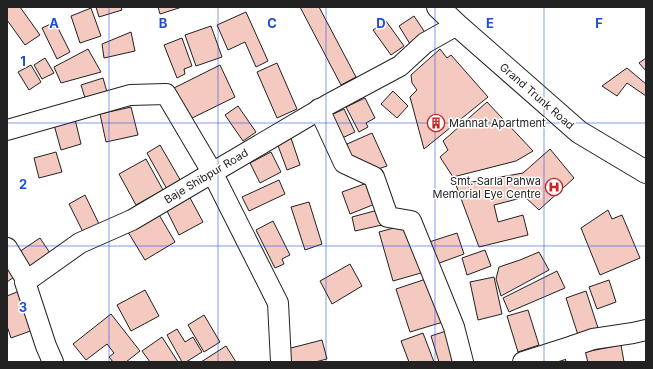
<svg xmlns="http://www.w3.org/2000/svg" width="653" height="369" viewBox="0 0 653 369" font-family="Inter,sans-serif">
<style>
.building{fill:#f3c9c0;stroke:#222}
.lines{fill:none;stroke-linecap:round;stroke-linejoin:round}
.minor-casing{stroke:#222;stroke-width:22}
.major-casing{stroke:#222;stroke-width:24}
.minor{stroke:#fff;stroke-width:20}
.major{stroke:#fff;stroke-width:22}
.grid{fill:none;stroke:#1d4ed8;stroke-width:1;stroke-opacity:0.55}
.labels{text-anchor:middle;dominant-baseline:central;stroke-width:3;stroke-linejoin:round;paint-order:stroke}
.street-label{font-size:11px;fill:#222;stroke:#fff}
.poi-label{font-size:11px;fill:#222;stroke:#fff;text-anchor:start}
.grid-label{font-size:13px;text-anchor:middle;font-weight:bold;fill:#1d4ed8;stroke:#fff;stroke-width:3;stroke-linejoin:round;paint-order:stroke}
</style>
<rect width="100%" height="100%" fill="#fff"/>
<g class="building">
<path d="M7 7H20L40 35 25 45 7 20Z"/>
<path d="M96 7H121L122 10 99 17Z"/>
<path d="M158 7H182L160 14Z"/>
<path d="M300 7H319L356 77 341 85Z"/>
<path d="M91 8 101 36 80 43 71 16Z"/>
<path d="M246 12 268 61 256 67 245 42 228 50 217 25Z"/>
<path d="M414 16 426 34 410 44 399 26Z"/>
<path d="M386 21 404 46 391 55 373 30Z"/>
<path d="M55 22 70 52 57 59 42 28Z"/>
<path d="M211 26 222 57 196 66 185 35Z"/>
<path d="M131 32 135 51 104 58 102 44Z"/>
<path d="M182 38 192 66 184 69 185 74 177 78 164 45Z"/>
<path d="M88 49 101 72 61 83 54 67Z"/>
<path d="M440 49 447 58 451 55 488 97 424 149 410 97 417 90 412 83 411 75Z"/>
<path d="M45 58 54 73 42 79 34 65Z"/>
<path d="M646 58V71L639 63Z"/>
<path d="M277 63 297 109 277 118 257 72Z"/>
<path d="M31 65 41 82 29 90 18 72Z"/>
<path d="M220 65 235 97 190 119 174 88Z"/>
<path d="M627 68 646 84V96L627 83 617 96 602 86Z"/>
<path d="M103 78 109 99 85 98 81 85Z"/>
<path d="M393 91 408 106 397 118 381 104Z"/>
<path d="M365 98 375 118 366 123 368 127 359 132 346 107Z"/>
<path d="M487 102 533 151 516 161 453 177 440 157 448 150 443 141Z"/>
<path d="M238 106 256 132 243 141 225 115Z"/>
<path d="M131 107 138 135 106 142 100 114Z"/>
<path d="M344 109 355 132 338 140 327 117Z"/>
<path d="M74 115 81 144 61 150 53 121Z"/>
<path d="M372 133 387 166 372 171 353 163 347 144Z"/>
<path d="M291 138 300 165 287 170 277 143Z"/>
<path d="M160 145 182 183 168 191 147 153Z"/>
<path d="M550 149 574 178 539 210 525 197 494 205 498 222 523 215 528 235 479 247 456 185 523 173Z"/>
<path d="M56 152 62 172 39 178 34 158Z"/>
<path d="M271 152 281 172 260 183 250 163Z"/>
<path d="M146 159 163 190 136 205 119 174Z"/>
<path d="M279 180 285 194 249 211 242 197Z"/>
<path d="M367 183 375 204 350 214 342 192Z"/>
<path d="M85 195 99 224 83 232 69 204Z"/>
<path d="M189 196 203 222 179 235 166 209Z"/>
<path d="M309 202 322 244 305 250 291 207Z"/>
<path d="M378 210 382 225 355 231 352 217Z"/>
<path d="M608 210 612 219 622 215 640 258 600 275 581 228Z"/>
<path d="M158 213 175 242 145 260 128 232Z"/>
<path d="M273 221 290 255 282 259 284 264 275 268 256 230Z"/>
<path d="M408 224 421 273 393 281 379 232Z"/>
<path d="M457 233 464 254 434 265 426 243Z"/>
<path d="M40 238 52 256 28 272 16 254Z"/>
<path d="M485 250 491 266 467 275 462 258Z"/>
<path d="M539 252 549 270 501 296 496 279 499 267 520 260Z"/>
<path d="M350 264 362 286 332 304 320 281Z"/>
<path d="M7 267 14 277 7 282Z"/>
<path d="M557 271 565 288 509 312 503 298Z"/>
<path d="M494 277 502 314 478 320 470 282Z"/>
<path d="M429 278 443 322 410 332 396 289Z"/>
<path d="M609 280 616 302 597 309 589 287Z"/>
<path d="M22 290 36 329 11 338 7 326V296Z"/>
<path d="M145 290 159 316 131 331 117 305Z"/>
<path d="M586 291 599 331 579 338 566 298Z"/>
<path d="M528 310 539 345 518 352 507 316Z"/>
<path d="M111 314 140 351 126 362H113L109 357 114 353 107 344 86 360 73 344Z"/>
<path d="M204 315 220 342 204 352 188 325Z"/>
<path d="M177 329 185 342 193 337 202 352 186 362H182L167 335Z"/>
<path d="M449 330 460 362H439L431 336Z"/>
<path d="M423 333 434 362H409L401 341Z"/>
<path d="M162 337 178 362H150L142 351Z"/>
<path d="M322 340 327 359 315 362H291L287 349Z"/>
<path d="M621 345 624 362H586L585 352Z"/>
<path d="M226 346 236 362H201Z"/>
</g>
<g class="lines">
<defs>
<g id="minor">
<path d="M319 109 344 163 374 177 388 217 411 221 454 327 463 362"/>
<path d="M7 130 130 95 166 94 212 172 278 303 281 362"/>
<path d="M7 248 27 281"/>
<path d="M573 346 593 339 633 333 646 330"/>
<path d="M53 362 46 346 25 282 80 243 132 220 329 104 400 66 425 43 457 25"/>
<path d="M523 362 573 346 577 362"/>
</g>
<path id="major" d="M438 7 457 25 579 132 646 172"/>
</defs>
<use href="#minor" class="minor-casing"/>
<use href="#major" class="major-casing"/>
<use href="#minor" class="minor"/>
<use href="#major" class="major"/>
</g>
<path class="grid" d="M109 7V362M218 7V362M326 7V362M435 7V362M544 7V362M7 123H646M7 246H646"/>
<defs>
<symbol id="building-ring" viewBox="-11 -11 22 22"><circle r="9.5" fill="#fff" stroke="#c62828" stroke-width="1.5"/><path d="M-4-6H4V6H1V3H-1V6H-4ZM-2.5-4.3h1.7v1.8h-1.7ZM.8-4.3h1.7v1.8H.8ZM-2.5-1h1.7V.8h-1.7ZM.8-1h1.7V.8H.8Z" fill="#c62828"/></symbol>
<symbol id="hospital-ring" viewBox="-11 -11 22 22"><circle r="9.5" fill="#fff" stroke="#c62828" stroke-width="1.5"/><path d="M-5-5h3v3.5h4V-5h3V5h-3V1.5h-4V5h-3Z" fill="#c62828"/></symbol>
</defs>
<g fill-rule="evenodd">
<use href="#building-ring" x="426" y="113" width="20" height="20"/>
<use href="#hospital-ring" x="544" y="177" width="20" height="20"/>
</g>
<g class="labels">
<g class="street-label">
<text transform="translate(537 96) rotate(41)">Grand Trunk Road</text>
<text transform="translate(206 176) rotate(-31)">Baje Shibpur Road</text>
</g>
<g class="poi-label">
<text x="449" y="123">Mannat Apartment</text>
<text x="541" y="181" text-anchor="end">Smt. Sarla Pahwa<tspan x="541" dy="13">Memorial Eye Centre</tspan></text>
</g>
</g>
<g class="grid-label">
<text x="54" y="28">A</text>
<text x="163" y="28">B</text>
<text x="272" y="28">C</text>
<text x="381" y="28">D</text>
<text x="490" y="28">E</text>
<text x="599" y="28">F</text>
<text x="23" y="66">1</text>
<text x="23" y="189">2</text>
<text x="23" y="312">3</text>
</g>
<rect width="653" height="369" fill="none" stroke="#222222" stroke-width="16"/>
</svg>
